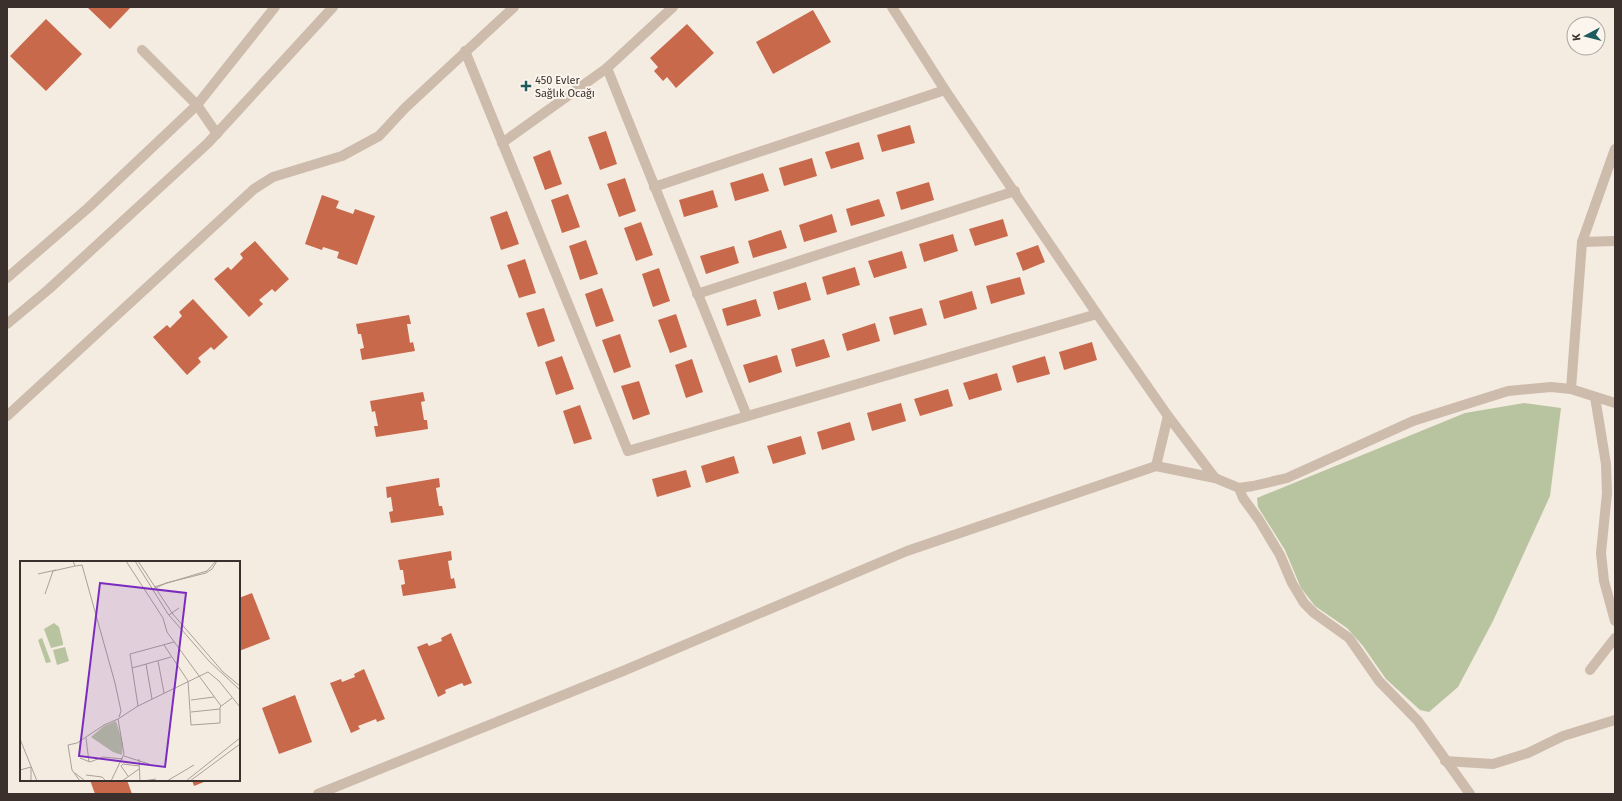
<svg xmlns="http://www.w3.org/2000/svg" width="1622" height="801" viewBox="0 0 1622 801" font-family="'Fira Sans',sans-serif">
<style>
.green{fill:#b8c4a0}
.building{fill:#c8694b}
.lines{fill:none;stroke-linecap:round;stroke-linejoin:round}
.minor{stroke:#cdbbac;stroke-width:10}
.poi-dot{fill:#1f5a5e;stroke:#fbf5ee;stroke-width:1.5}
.labels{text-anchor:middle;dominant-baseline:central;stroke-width:4;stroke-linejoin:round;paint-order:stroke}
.poi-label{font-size:11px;fill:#3b302b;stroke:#fbf5ee;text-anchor:start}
.inset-road{fill:none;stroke:#aaa098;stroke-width:1}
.view{fill:#7b2cbf;fill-opacity:0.15;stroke:#7b2cbf;stroke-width:2}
.inset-edge{fill:none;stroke:#3b302b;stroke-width:2}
</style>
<rect width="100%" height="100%" fill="#f4ebe1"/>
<path class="green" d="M1524 403 1561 408 1550 496 1493 621 1458 687 1429 712 1420 710 1386 679 1363 646 1347 628 1315 606 1301 588 1285 550 1258 507 1257 498 1465 413Z"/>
<g class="building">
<path d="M87 7H131L110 29Z"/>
<path d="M813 10 831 42 773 74 756 42Z"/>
<path d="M46 19 82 54 46 91 10 56Z"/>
<path d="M687 24 714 53 676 88 667 77 663 81 654 71 658 67 650 58Z"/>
<path d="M910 125 915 143 882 152 877 135Z"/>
<path d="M606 131 617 164 600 170 588 137Z"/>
<path d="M859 142 864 159 831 169 825 152Z"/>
<path d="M550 150 562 184 545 190 533 157Z"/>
<path d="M812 158 817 176 784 186 779 168Z"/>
<path d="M763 173 769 191 735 201 730 183Z"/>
<path d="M625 178 636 211 619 217 607 184Z"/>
<path d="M929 182 934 200 901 210 896 192Z"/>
<path d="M713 190 718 207 684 217 679 200Z"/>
<path d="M568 194 580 227 562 233 551 200Z"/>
<path d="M322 195 339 201 336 208 353 214 355 209 375 216 357 265 337 258 339 252 323 247 322 250 305 244Z"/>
<path d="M879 199 885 216 851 226 846 209Z"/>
<path d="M507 211 519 244 501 250 490 217Z"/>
<path d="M832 214 837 232 804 242 799 225Z"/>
<path d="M1003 219 1008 236 975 246 969 229Z"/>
<path d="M641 222 653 255 636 261 624 228Z"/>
<path d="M781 230 787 248 753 258 748 241Z"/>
<path d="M953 234 958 251 924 262 919 244Z"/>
<path d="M586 240 598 274 580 280 569 246Z"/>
<path d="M255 241 289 279 275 292 272 289 259 300 263 304 249 317 214 279 228 267 231 270 243 258 240 254Z"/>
<path d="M1038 245 1045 262 1023 271 1016 253Z"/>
<path d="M734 246 739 263 706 274 700 256Z"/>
<path d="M902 251 907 268 874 278 868 261Z"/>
<path d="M525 259 536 293 519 298 507 265Z"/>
<path d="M855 267 860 285 827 295 822 277Z"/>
<path d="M659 268 670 301 653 307 642 274Z"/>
<path d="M1020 277 1025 294 991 304 986 286Z"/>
<path d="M806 282 811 300 778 310 773 292Z"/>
<path d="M602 288 614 321 596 327 585 294Z"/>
<path d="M972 291 977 309 944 319 939 301Z"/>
<path d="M193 299 228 337 214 350 211 347 198 358 201 362 187 375 153 337 167 325 170 328 182 316 179 312Z"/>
<path d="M756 299 761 316 727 326 722 309Z"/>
<path d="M544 308 555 341 538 347 526 313Z"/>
<path d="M922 308 927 325 894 335 889 317Z"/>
<path d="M676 314 687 347 670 353 658 320Z"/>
<path d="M409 315 411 324H407L410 343 413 342 415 351 362 360 360 349 364 348 361 334H358L356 324Z"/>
<path d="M875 323 880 341 847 351 842 334Z"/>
<path d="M620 334 631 367 614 373 602 340Z"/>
<path d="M824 339 830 357 796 367 791 349Z"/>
<path d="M1092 342 1097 360 1064 370 1059 352Z"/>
<path d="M777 355 782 372 749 383 743 365Z"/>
<path d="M562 356 574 389 556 395 545 362Z"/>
<path d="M1045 356 1050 374 1017 383 1012 366Z"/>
<path d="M692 359 703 392 686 398 675 365Z"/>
<path d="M997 373 1002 390 969 400 963 383Z"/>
<path d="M639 381 650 414 633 420 621 386Z"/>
<path d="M948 389 953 406 920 416 914 399Z"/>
<path d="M423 392 425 401 421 402 424 420H427L428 429 376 437 374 426H378L375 411 372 412 370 401Z"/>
<path d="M901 403 906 421 872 431 867 413Z"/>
<path d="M580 405 592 439 574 444 563 411Z"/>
<path d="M850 422 855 440 822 450 817 432Z"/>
<path d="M801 436 806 454 773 464 767 446Z"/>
<path d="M734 456 739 473 706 483 701 466Z"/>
<path d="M686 470 691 487 657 497 652 479Z"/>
<path d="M439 478 440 487 436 488 439 506H442L444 515 391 523 389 512 393 511 391 497 387 498 386 487Z"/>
<path d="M451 551 452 560 448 561 451 579 454 578 456 588 403 596 401 585 405 584 403 570H400L398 560Z"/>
<path d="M252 593 270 639 239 651V598Z"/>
<path d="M451 633 472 683 464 686 462 683 445 690 446 693 438 697 417 647 427 643 429 646 442 641 441 638Z"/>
<path d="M364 669 385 719 377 722 376 719 358 726 360 729 351 733 330 683 341 679 342 682 355 677 354 674Z"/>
<path d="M295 695 312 742 279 754 262 708Z"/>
<path d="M90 780H127L132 794H95Z"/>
<path d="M192 780H209L194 786Z"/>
</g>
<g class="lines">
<g class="minor">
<path d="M142 50 197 105 217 134"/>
<path d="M465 51 628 451 1097 314 945 90 892 7"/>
<path d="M607 68 747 416"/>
<path d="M502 143 607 68 673 7"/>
<path d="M654 187 945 90"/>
<path d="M1582 242 1615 241"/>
<path d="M7 278 88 208 197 105 275 7"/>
<path d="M697 294 1015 191"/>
<path d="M1097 314 1168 416 1215 478 1239 488 1253 486 1287 478 1413 421 1508 391 1551 387 1571 389 1615 403"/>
<path d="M7 324 49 289 208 143 333 7"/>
<path d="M1571 389 1582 242 1615 149"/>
<path d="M1595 397 1606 464 1607 493 1601 553 1604 581 1615 621"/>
<path d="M7 416 254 189 273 177 342 156 379 136 405 108 514 7"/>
<path d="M1156 466 1168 416"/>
<path d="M1239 488 1243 498 1259 520 1280 555 1292 583 1304 603 1314 613 1349 638 1379 681 1418 721 1470 794"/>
<path d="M1590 670 1615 638"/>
<path d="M1445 761 1493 764 1528 753 1563 736 1615 720"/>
<path d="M318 794 623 671 907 551 1156 466 1215 478"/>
</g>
</g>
<path class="poi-dot" d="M524 80h4v4h4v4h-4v4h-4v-4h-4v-4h4z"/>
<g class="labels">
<g class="poi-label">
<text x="535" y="80">450 Evler<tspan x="535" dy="13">Sağlık Ocağı</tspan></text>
</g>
</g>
<g transform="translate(20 561)">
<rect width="220" height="220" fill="#f4ebe1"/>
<path d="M34 62 39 66 43 82V84L31 87 24 68ZM22 77 31 101 26 102 18 79ZM45 86 49 100 37 104 33 89ZM96 160 103 183 102 194 93 191 71 176 84 165Z" fill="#b8c4a0"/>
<path class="inset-road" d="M53 0 55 5 62 4 95 122 101 150 99 156M106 0 143 57 147 71 201 145M115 0 148 53 189 100 220 129M118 0 152 52 203 111 220 125M18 13 36 9M134 26 187 10 196 0M132 29 146 22 186 12 192 8 197 0M25 33 33 10 55 5M149 54 159 47M154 81 110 93 118 145 188 111 199 120 220 146M144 84 168 120 171 164 200 162V146L212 137M138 100 144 132M126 103 132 138M112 107 151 96M171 139 194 136M171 151 200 148M66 177 69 201M0 178 17 220M104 195 129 203M60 197 70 201 83 196 103 198M119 198 120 220M101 205 103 203 119 205M101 205 108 215M0 209 11 206V220M55 212 65 220M66 214 82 216 86 220M60 220 52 209 48 184 57 182 84 164 98 158M91 220 104 193 98 158 118 145M102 220 119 208M123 220 136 218M147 220 174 204M166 220 220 177M170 220 220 183"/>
<path class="view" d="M80 22 166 32 145 206 59 195Z"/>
<rect width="220" height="220" class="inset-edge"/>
</g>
<rect width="1622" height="801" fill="none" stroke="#3b302b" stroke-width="16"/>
<g transform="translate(1586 36) rotate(263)"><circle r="19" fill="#fbf5ee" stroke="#aea6a0"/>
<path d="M0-3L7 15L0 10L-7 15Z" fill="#1f5a5e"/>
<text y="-6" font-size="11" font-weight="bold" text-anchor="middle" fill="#3b302b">K</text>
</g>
</svg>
